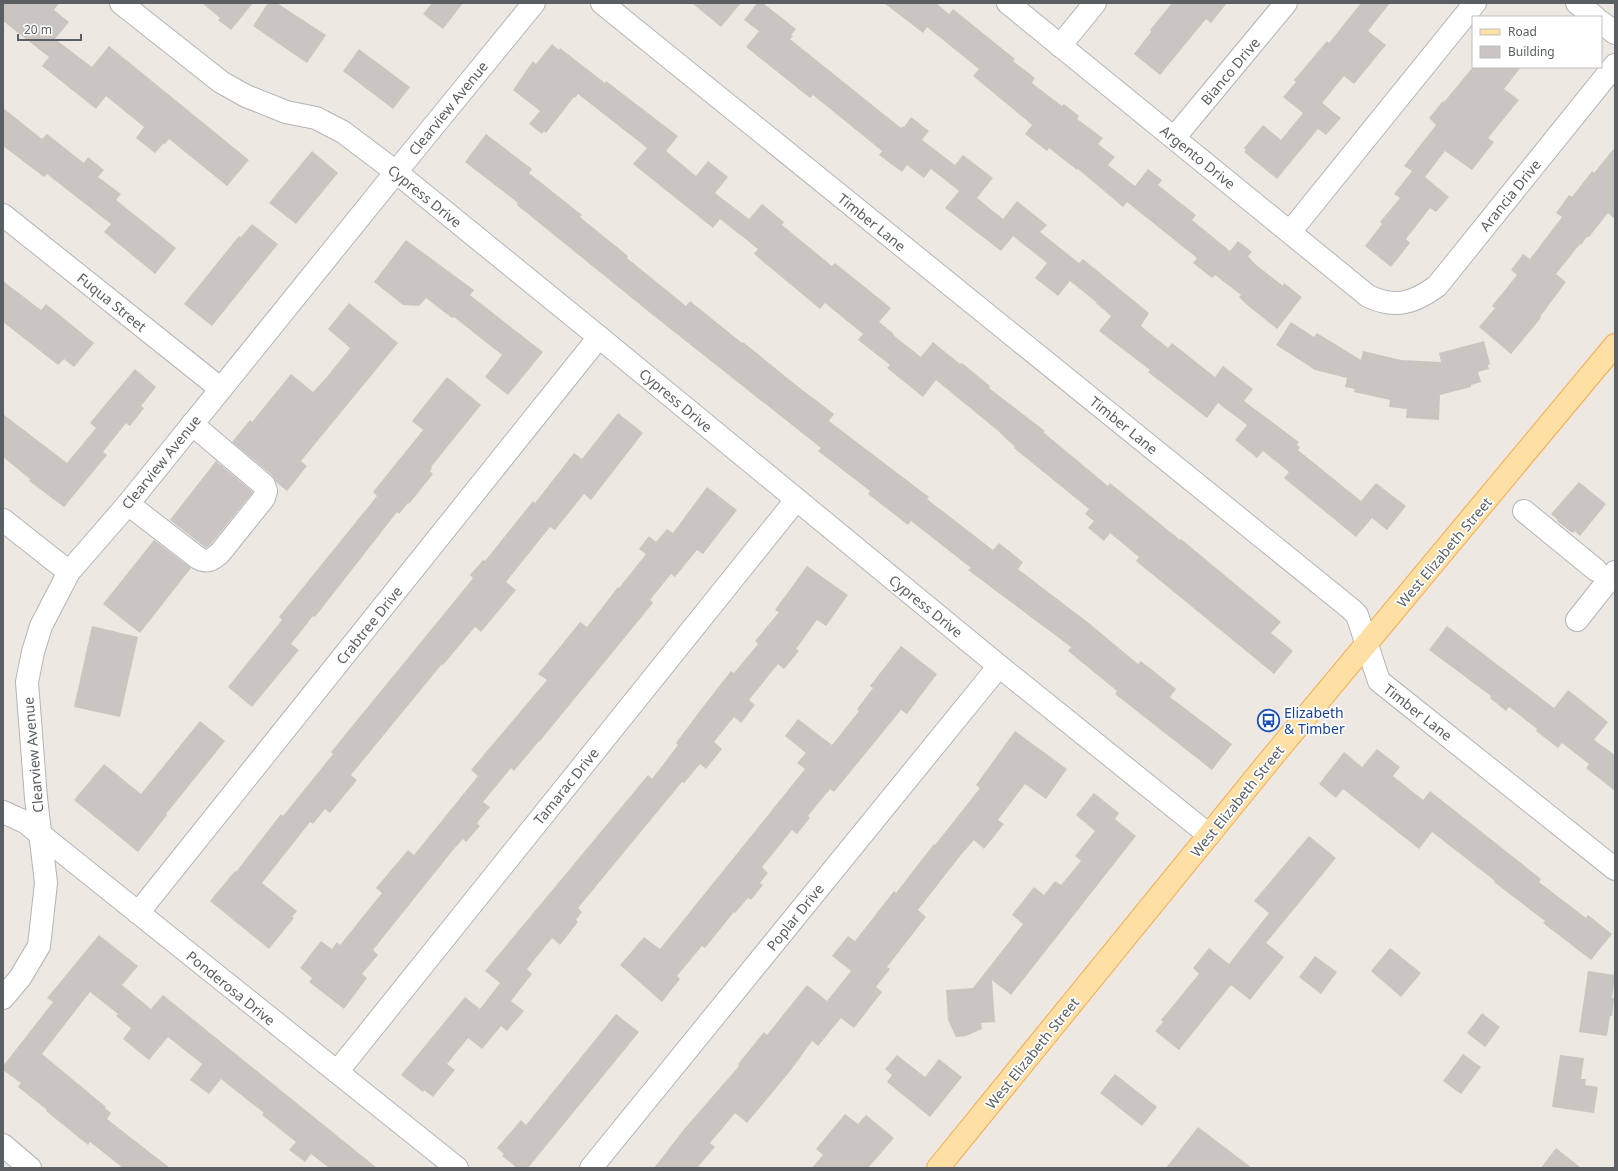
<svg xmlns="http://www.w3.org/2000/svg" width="1618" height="1171" viewBox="0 0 1618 1171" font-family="'Noto Sans',sans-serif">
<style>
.building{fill:#cac5c0}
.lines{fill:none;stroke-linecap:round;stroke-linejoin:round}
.minor-casing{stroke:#b2b5b9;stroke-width:24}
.major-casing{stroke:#f7ab50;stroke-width:24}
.minor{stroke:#fff;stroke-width:22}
.major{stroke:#ffe0a4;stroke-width:22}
.labels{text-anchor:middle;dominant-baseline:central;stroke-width:3.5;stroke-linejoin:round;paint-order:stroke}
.street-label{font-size:14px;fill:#595f62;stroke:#fff}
.transit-label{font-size:14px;fill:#164399;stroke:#fff;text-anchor:start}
</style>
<rect width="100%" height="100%" fill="#ede8e1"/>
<g class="building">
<path d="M3 3H59L54 10 69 22 55 39 92 67 109 46 249 160 227 186 169 139 165 144 164 143 155 153 136 138 144 127 106 96 96 109 42 66 49 57 3 21Z"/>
<path d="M202 3H253L231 30 218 20 220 18Z"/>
<path d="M268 3H277L326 35 307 63 253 26Z"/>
<path d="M432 3H463L443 29 423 14Z"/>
<path d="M692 3H741L721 27Z"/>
<path d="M757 3H763L796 29 791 35 793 36 790 39 901 128 903 126 904 127 911 117 929 131 922 140 955 165 963 155 993 178 977 198 1003 219 1017 201 1047 225 1040 232 1079 263 1083 259 1149 313 1141 326 1168 348 1172 343 1215 377 1223 366 1253 389 1244 401 1299 442 1297 445 1300 447 1298 450 1361 501 1376 483 1406 506 1387 530 1372 518 1356 537 1284 478 1289 472 1263 451 1257 458 1235 440 1247 425 1218 403 1207 418 1148 372 1150 370 1099 331 1111 316 1096 303V302L1070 281 1058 296 1035 278 1047 263 1013 236 1001 251 945 208 959 191 931 169 924 178 907 165 902 172 879 155 882 151 813 95 810 98 746 47 759 31 744 20Z"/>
<path d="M884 3H936L949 14 953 9 1015 59 1013 61 1035 78 1032 83 1062 106 1064 104 1079 116 1077 119 1103 138 1098 144 1115 157 1108 165 1135 186 1148 169 1162 180 1158 185 1196 215 1192 220 1230 251 1238 241 1252 252 1248 256 1255 264 1283 286 1284 283 1302 297 1277 329 1246 304 1239 297 1241 295 1215 275 1212 278 1193 263 1197 258 1127 202 1123 207 1078 169 1077 170 1049 148 1047 151 1025 134 1032 125 1031 124 973 76 979 69 927 27 923 33Z"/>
<path d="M1172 3H1227L1211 23 1206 19 1160 75 1134 54 1151 32 1150 30Z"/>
<path d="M1361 3H1390L1368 31 1386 45 1354 84 1344 76 1322 103 1341 118 1326 135 1318 129 1277 179 1244 152 1246 150 1244 148 1263 125 1281 140 1303 113 1283 97 1296 82 1294 80 1327 41 1329 43Z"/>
<path d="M552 44 559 50 560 48 605 83 606 81 678 136 666 151 696 176 708 161 728 177 715 193 749 219 762 204 784 222 782 225 832 266 835 263 891 308 879 322 894 334 893 335 921 357 933 342 960 364 962 363 990 386 989 388 1045 431 1043 432 1108 486 1110 483 1180 540 1181 539 1281 622 1271 633 1293 651 1274 674 1136 561 1139 557 1110 533 1104 541 1088 528 1094 521 1085 514 1089 509 1014 448 1015 447 997 430 936 380 923 397 887 368 890 365 858 340 863 334 825 303 820 309 754 254 758 249 720 219 713 228 633 164 647 148 578 94 575 98 574 97 546 133 544 131 542 134 529 124 540 111 513 90 533 61 536 64Z"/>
<path d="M359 49 410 87 393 109 343 71Z"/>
<path d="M1473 67H1521L1504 89 1519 100 1488 138 1494 142 1472 170 1445 151 1425 177 1449 197 1436 212 1430 208 1406 239 1410 243 1391 267 1365 246 1382 224 1380 222 1400 198 1394 194 1412 171 1404 166 1436 125 1429 118 1443 101 1444 102Z"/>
<path d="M3 108 42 139 47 134 84 163 88 157 104 170 98 177 121 194 116 200 176 248 155 274 104 232 111 224 47 174 44 177 3 146Z"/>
<path d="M486 134 532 169 529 173 582 215 580 217 628 256 627 258 686 306 690 301 742 343 743 342 796 385 834 414 829 421 929 497 927 499 993 550 999 543 1023 562 1018 569 1090 624 1138 664 1141 661 1176 689 1170 697 1232 744 1212 770 1115 694 1117 691 1068 651 1071 647 968 570 971 568 911 521 908 525 868 494 870 491 818 451 821 448 654 316 517 205 518 203 465 162Z"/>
<path d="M1615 147V219L1608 213 1589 237H1587L1581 245 1580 244 1556 274 1566 282 1540 317 1541 318 1511 354 1479 327 1495 308 1492 306 1517 275 1511 270 1523 254 1530 259 1562 217 1556 213 1569 195 1572 197 1592 171 1594 173Z"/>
<path d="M312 151 338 173 296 224 269 203Z"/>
<path d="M252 224 278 244 212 326 184 304 239 236 241 237Z"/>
<path d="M406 240 474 290 470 295 543 352 508 395 485 377 502 355 454 317 452 318 426 298 419 306 403 305 374 282Z"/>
<path d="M3 281 41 310 46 304 94 343 74 367 64 359 58 365 3 322Z"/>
<path d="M349 303 398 343 301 461 307 466 287 491 276 482 272 475 232 442 250 420 252 422 291 374 313 392 326 378 350 348 328 329Z"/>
<path d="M1291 322 1314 337 1317 333 1361 360 1363 351 1401 360 1441 362 1439 353 1484 341 1490 364 1488 365 1489 369 1478 372 1481 382 1471 385V387L1440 395 1439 420 1406 418 1407 409 1389 407 1390 400 1354 392 1355 389 1345 387 1347 378 1315 370 1276 345Z"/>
<path d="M135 369 156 387 141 406 144 408 130 426 126 423 103 452 107 455 64 507 29 481 30 479 3 457V414L67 463 96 428 90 423Z"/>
<path d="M447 377 481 405 431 467 432 468 430 471 433 474 409 504 408 503 399 514 397 512 315 617 313 616 291 644 299 650 252 707 228 687 282 620 279 617 377 496 373 492 423 430 412 421Z"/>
<path d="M618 413 643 433 591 500 584 494 555 530 550 527 506 582 516 590 481 632 475 627 443 665 442 664 351 775 357 780 330 813 325 809 313 824 310 822 262 883 297 911 292 917 294 918 269 949 210 901 235 871 236 872 281 814 283 816 333 754 331 752 461 593 473 578 470 575 483 560 485 561 533 501 535 503 574 453 582 459Z"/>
<path d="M216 461 253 492 211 544 206 548 170 520Z"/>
<path d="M1579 482 1606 504 1580 536 1575 531 1573 533 1571 532 1557 521 1558 520 1551 514Z"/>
<path d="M707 487 737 510 703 554 697 550 675 577 671 574 650 600 653 603 540 741H539L514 771 511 768 483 802 490 807 477 823 480 826 466 842 463 839 453 850 373 950 378 955 362 974 367 978 344 1009 309 982 312 978 300 968 321 941 332 949 337 942 340 945 382 893 376 888 408 850 414 855 478 776 471 770 547 680 538 674 580 622 587 627 618 587 619 588 646 554 639 549 649 536 656 542 667 529 673 533Z"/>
<path d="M154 540 191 568 140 633 103 604Z"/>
<path d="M807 566 848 595 826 626 817 620 796 649 799 651 784 669 778 664 749 700 755 705 741 723 734 717 714 742 722 749 706 769 700 764 684 783 682 782 578 908 582 912 576 920 578 922 560 945 552 938 527 969 532 974 511 1001 524 1011 507 1031 501 1026 482 1049 468 1038 447 1064 455 1070 433 1097 424 1090 423 1092 401 1075 465 997 480 1009 500 983 485 971 648 775 652 779 678 745 676 743 699 712 731 671 734 673 758 644 755 641 779 612 775 610Z"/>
<path d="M92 626 138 637 120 717 74 707Z"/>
<path d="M1447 626 1554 708 1568 690 1608 722 1594 740 1615 755V791L1586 768 1589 764 1562 743 1558 748 1536 731 1537 729 1509 707 1506 711 1490 698 1491 696 1429 650Z"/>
<path d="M901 646 937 674 907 714 901 710 834 792 830 789 808 816 810 818 797 834 792 830 762 867 768 873 760 883 763 885 751 900 748 898 735 913 734 912 705 948 702 946 677 976 680 979 662 1002 620 965 644 937 660 949 805 769 797 763 806 753 785 736 798 719 832 745 859 711 857 709 873 688 870 686Z"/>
<path d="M200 721 225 741 166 814 167 815 138 852 74 800 104 764 141 794Z"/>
<path d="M1015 731 1067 769 1046 799 1025 784 998 820 1004 824 984 849 974 840 960 856 918 910 926 917 887 967 890 969 876 987 882 992 854 1028 841 1018 818 1046 812 1041 791 1070 747 1123 735 1113 710 1143 715 1147 697 1168H654L685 1128 739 1066 738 1064 764 1032 767 1035 807 985 827 1001 851 971 832 956 848 936 855 941 894 891 896 893 934 844 935 845 980 788 976 785Z"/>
<path d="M1377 749 1400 767 1393 776 1423 800 1430 791 1541 879 1539 882 1586 918 1588 915 1612 934 1591 960 1543 923 1545 921 1494 882 1495 881 1432 832 1419 849 1343 789 1336 798 1319 784 1344 752 1362 767Z"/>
<path d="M1094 793 1119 813 1115 819 1136 836 1011 995 992 980 995 1022 981 1023 982 1029 966 1036 956 1037 948 1020 946 990 973 988 1023 924 1012 915 1034 887 1044 895 1055 881 1061 885 1081 861 1075 856 1095 831 1076 815Z"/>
<path d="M1309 836 1336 858 1266 943 1284 957 1250 1000 1231 985 1179 1050 1155 1031 1163 1022 1161 1020 1199 974 1193 968 1209 948 1229 964 1269 913 1254 901Z"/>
<path d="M99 935 138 966 122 985 151 1009 163 995 377 1168H329L311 1154 305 1162 289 1150 296 1142 262 1115 264 1113 221 1079 209 1094 190 1080 202 1064 168 1037 149 1060 123 1039 131 1028 116 1016 118 1014 90 992 42 1054 106 1107 105 1108 111 1113 107 1119 170 1168H123L90 1142 88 1145 46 1111 47 1110 18 1087 21 1083 3 1070V1066L53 1002 47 998Z"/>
<path d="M1390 948 1421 973 1401 997 1371 971Z"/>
<path d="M1315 956 1337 972 1321 994 1299 977Z"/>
<path d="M1588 971 1615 975 1612 998H1614L1612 1016H1610L1607 1036 1579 1032Z"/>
<path d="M1482 1013 1500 1027 1485 1047 1467 1033Z"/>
<path d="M616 1014 639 1032 528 1168H517L502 1156 504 1154 497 1148 521 1120 526 1125Z"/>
<path d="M1463 1054 1481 1067 1461 1094 1443 1081Z"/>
<path d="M897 1055 925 1077 939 1059 962 1077 930 1117 887 1082 892 1075 885 1069Z"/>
<path d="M1560 1055 1584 1058 1581 1079H1586L1585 1085 1598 1087 1594 1113 1552 1107Z"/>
<path d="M1115 1074 1157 1107 1142 1126 1100 1093Z"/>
<path d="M845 1114 858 1124 866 1115 894 1138 868 1168H812L823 1155 816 1149Z"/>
<path d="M1198 1127 1252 1168H1166Z"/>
<path d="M1556 1148 1581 1168H1541Z"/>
</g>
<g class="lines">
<defs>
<g id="minor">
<path d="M121 3 221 82 246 96 286 112 316 118 343 132 396 172 599 337 999 666 1209 835"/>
<path d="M602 3 1351 609 1357 615 1379 681 1615 869"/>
<path d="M1008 3 1368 296C1395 309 1414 303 1437 286L1615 65"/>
<path d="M1577 3 1595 17"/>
<path d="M1601 22 1615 33"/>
<path d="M1060 46 1095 3"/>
<path d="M1174 138 1286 3"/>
<path d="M3 215 221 389"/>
<path d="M1290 232 1475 3"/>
<path d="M128 504 198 558C207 563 212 560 220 553L264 498 266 491 264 485 192 424"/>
<path d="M1524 511 1596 570"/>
<path d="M3 520 69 572"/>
<path d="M1577 620 1615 572"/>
<path d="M3 812 25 822 457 1168"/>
<path d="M138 913 599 337"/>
<path d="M3 998 20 978 39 946 46 883 36 798 27 682 33 652 41 626 69 572 128 504 396 172 534 3"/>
<path d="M337 1072 796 500"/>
<path d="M3 1145 30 1168"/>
<path d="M591 1168 999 666"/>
</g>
<path id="major" d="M938 1168 1269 761 1615 345"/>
</defs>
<use href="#minor" class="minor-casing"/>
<use href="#major" class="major-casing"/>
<use href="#minor" class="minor"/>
<use href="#major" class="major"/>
</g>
<defs>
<symbol id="bus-ring" viewBox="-11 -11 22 22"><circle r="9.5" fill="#fff" stroke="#1a4fb4" stroke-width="1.5"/><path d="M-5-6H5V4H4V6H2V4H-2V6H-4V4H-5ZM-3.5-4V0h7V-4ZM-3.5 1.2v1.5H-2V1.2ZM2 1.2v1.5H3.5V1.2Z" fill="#1a4fb4"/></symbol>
</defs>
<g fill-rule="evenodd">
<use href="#bus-ring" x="1256" y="708" width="25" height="25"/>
</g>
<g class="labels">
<g class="street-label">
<text transform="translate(1230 71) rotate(-50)">Bianco Drive</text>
<text transform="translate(448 108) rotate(-51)">Clearview Avenue</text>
<text transform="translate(1198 157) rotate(39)">Argento Drive</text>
<text transform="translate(1510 195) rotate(-51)">Arancia Drive</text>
<text transform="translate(425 196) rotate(39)">Cypress Drive</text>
<text transform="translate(872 222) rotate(39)">Timber Lane</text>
<text transform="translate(112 302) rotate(39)">Fuqua Street</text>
<text transform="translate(676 400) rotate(40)">Cypress Drive</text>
<text transform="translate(1124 425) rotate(39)">Timber Lane</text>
<text transform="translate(161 462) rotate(-51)">Clearview Avenue</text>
<text transform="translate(1444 552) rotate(-50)">West Elizabeth Street</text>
<text transform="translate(926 606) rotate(39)">Cypress Drive</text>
<text transform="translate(369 625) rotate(-51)">Crabtree Drive</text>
<text transform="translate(1418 712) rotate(38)">Timber Lane</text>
<text transform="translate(33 755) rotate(-95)">Clearview Avenue</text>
<text transform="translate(566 786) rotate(-51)">Tamarac Drive</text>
<text transform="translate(1237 801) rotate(-51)">West Elizabeth Street</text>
<text transform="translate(795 917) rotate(-51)">Poplar Drive</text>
<text transform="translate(231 988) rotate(39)">Ponderosa Drive</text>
<text transform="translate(1032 1053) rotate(-51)">West Elizabeth Street</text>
</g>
<g class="transit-label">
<text x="1284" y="712">Elizabeth<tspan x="1284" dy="16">&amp; Timber</tspan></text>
</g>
</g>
<rect width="1618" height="1171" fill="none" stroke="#595f62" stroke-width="8"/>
<rect x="1472" y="16" width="130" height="52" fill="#ffffff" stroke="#bdbfc0"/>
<rect x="1480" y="29" width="20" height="6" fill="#ffe0a4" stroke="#bdbfc0"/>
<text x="1508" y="36" font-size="12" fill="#595f62">Road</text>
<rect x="1480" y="46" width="20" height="12" fill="#cac5c0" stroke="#bdbfc0"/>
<text x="1508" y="56" font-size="12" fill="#595f62">Building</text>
<path d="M18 34v6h63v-6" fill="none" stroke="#595f62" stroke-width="2"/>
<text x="24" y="34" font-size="12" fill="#595f62" stroke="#ffffff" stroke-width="3" paint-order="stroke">20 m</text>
</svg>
